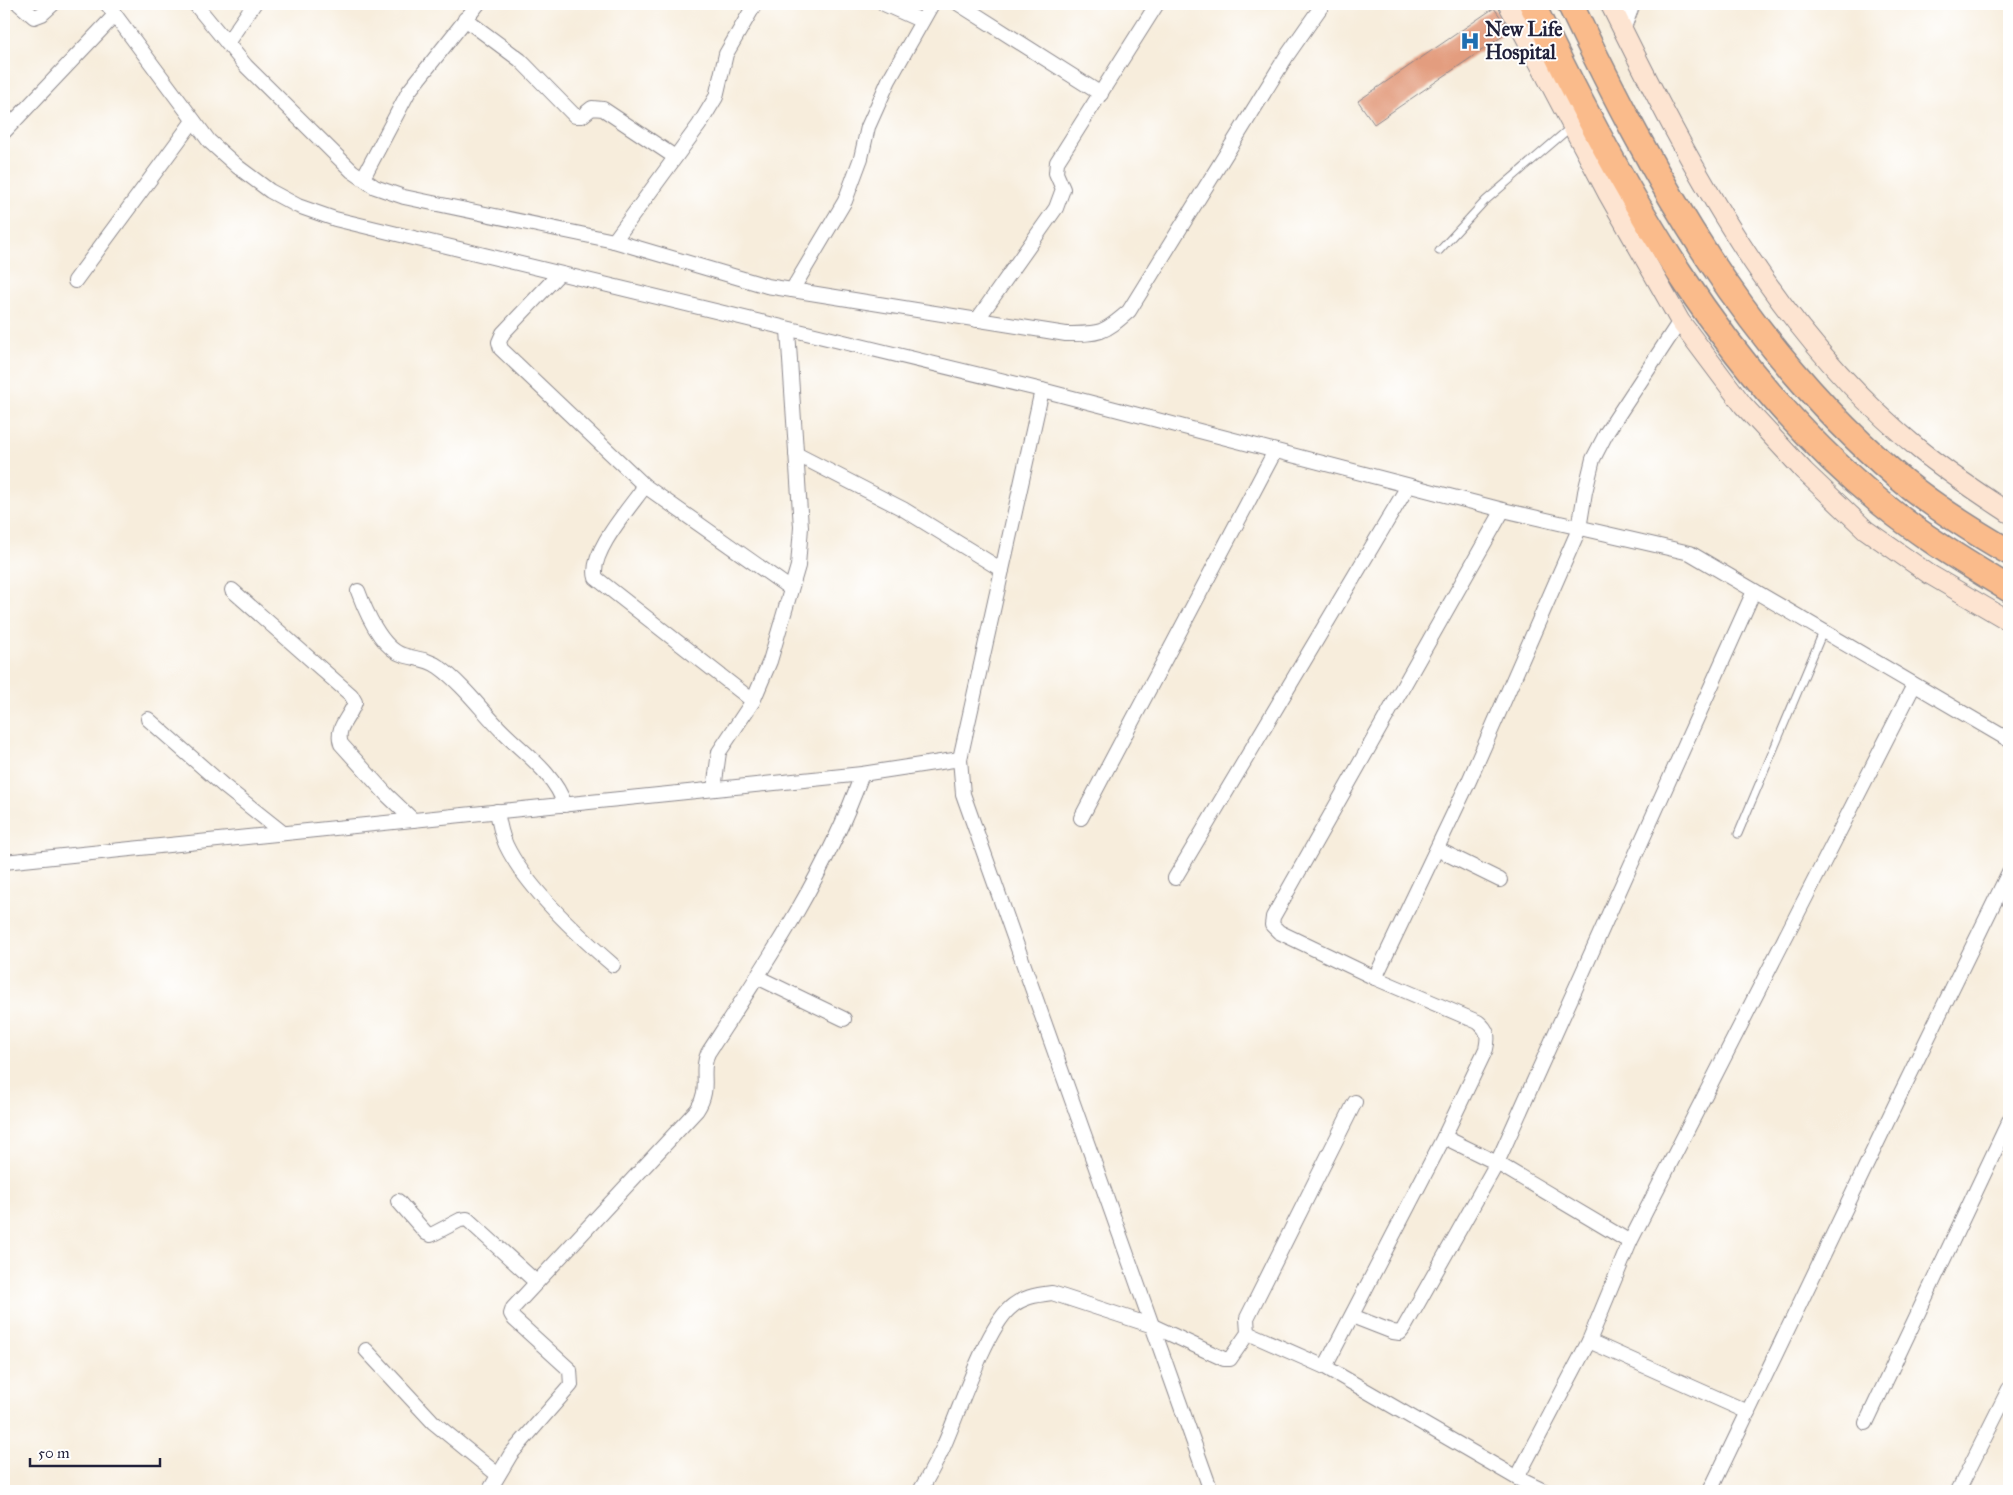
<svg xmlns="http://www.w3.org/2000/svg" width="2013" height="1495" viewBox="0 0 2013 1495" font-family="'IM FELL Great Primer',serif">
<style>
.building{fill:#e39d7f}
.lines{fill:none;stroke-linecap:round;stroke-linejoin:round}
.lane-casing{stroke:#8c888c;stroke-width:9}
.street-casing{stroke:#8c888c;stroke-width:16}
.secondary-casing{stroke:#8c888c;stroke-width:21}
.highway-casing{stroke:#8c888c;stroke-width:28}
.lane{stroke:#fff;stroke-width:7}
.street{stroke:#fff;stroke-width:14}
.secondary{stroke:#fde4d1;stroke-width:19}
.highway{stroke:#fabb8b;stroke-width:25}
.labels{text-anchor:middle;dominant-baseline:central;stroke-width:4;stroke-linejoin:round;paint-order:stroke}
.poi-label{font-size:20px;font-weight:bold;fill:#22223b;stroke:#fff;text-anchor:start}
</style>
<rect width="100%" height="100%" fill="#fff"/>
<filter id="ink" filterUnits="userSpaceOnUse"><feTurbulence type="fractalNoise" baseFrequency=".02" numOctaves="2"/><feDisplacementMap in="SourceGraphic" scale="10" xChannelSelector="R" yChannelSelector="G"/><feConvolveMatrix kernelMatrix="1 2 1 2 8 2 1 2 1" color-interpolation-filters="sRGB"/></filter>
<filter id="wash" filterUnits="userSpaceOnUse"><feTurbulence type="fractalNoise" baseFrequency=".0096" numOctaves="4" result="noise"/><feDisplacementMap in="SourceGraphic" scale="20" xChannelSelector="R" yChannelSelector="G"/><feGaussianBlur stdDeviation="1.12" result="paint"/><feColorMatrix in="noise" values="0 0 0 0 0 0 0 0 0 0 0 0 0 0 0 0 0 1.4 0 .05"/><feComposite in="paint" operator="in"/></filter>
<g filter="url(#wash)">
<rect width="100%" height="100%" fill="#f7eddc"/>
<g id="blocks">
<path class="building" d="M1494 8 1510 31 1374 124 1358 101Z"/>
</g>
</g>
<g filter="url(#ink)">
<use href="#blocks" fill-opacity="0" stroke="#8c888c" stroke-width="1"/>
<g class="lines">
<defs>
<g id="lane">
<path d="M1439 251 1485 201 1571 127"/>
<path d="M1738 834 1823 632"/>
</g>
<g id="street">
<path d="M19 4 34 17 42 14 53 4"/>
<path d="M107 4 209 141 238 167 270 191 298 206 335 219 1042 390 960 759 963 794 1211 1491"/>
<path d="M195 4 246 66 352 171 375 187 404 197 614 241 767 286 1066 334C1100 334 1103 334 1129 311L1286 57 1323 4"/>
<path d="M884 4 922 21"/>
<path d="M959 4 1101 94"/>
<path d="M465 19 520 60 575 116H582L592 108 603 109 675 157"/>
<path d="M1623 30 1633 4"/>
<path d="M227 43 254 4"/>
<path d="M4 132 115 15"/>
<path d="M363 178 409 91 478 4"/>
<path d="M614 241 699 125 716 97 726 54 755 4"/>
<path d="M559 274 503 333 499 342 501 349 645 486 791 589"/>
<path d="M75 281 193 121"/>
<path d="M792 290 845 201 861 158 868 127 889 80 932 4"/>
<path d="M977 320 1056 208 1063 189 1056 173 1057 162 1157 4"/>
<path d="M1042 390 1503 510 1690 553 2009 740"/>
<path d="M796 454 903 509 1002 570"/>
<path d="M645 486C631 506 588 554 596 578L753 701"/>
<path d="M232 590 351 695 355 702C350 718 335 727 341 744L387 795 413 820"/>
<path d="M358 591C365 610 381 648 403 655 416 659 428 659 439 667 464 685 482 711 503 732 526 755 554 773 565 805"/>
<path d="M148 719 224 786 283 833"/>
<path d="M714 789 719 752 753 701 770 661 798 566 801 527 788 330"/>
<path d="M497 811C499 823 501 834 506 845 526 887 578 935 613 965"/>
<path d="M1081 818 1275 451"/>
<path d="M1437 849 1500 880"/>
<path d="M4 862 862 774 960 759"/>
<path d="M1175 878 1408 486"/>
<path d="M757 977 844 1019"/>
<path d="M1375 978 1469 781 1579 529 1585 492 1593 459 1607 432 1680 321"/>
<path d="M1444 1137 1497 1163 1630 1242"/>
<path d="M398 1201 426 1233 431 1235 460 1220 467 1219 536 1282"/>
<path d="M1352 1316 1393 1332 1400 1333 1404 1328 1497 1163 1754 591"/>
<path d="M1248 1333 1325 1367 1517 1478 1544 1491"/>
<path d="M1589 1341 1748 1412"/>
<path d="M366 1350 433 1422 498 1475"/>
<path d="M1325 1367 1444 1137 1486 1049C1489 1036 1488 1030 1478 1022L1375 978 1279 932 1272 925 1273 917 1503 510"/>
<path d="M1866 1423 2009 1121"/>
<path d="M1517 1478 1589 1341 1630 1242 1914 685"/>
<path d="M489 1491 511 1454 571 1385 570 1370 514 1319 511 1314 513 1308 697 1110C712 1087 699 1073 708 1053 766 964 826 875 862 774"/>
<path d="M920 1491C929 1475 938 1460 945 1443 959 1411 986 1329 1010 1308 1022 1297 1036 1295 1052 1293L1153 1326 1224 1359H1230L1248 1333 1247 1318 1355 1102"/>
<path d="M1710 1491 1899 1097 2009 872"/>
<path d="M1958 1491 2009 1389"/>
</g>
<g id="secondary">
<path d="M1508 4 1608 194 1680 321 1743 405 1804 471 1866 530 1929 574 2009 621"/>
<path d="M1610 4C1691 168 1775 332 1920 450 1948 473 1979 493 2009 513"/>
</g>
<g id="highway">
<path d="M1532 4C1619 185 1722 374 1881 503 1921 536 1965 562 2009 589"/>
<path d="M1570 4C1655 181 1745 346 1897 476 1931 505 1971 530 2009 552"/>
</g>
</defs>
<use href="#lane" class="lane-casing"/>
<use href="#street" class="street-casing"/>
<use href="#secondary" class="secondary-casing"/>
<use href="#highway" class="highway-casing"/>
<use href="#lane" class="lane"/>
<use href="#street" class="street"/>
<use href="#secondary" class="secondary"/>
<use href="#highway" class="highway"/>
</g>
</g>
<defs>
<symbol id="hospital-bare" viewBox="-9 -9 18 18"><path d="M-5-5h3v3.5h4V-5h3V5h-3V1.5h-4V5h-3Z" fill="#1f6fb2" stroke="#fff" stroke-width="2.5" paint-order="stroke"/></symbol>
</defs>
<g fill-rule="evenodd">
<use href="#hospital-bare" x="1456" y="27" width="28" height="28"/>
</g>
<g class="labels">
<g class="poi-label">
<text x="1485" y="29">New Life<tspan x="1485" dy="23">Hospital</tspan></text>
</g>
</g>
<rect width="2013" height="1495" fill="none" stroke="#fff" stroke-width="20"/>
<path d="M30 1458v8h130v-8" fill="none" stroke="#22223b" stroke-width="2.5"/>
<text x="38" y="1458" font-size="15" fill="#22223b" stroke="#ffffff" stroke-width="4" paint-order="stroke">50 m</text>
</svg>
